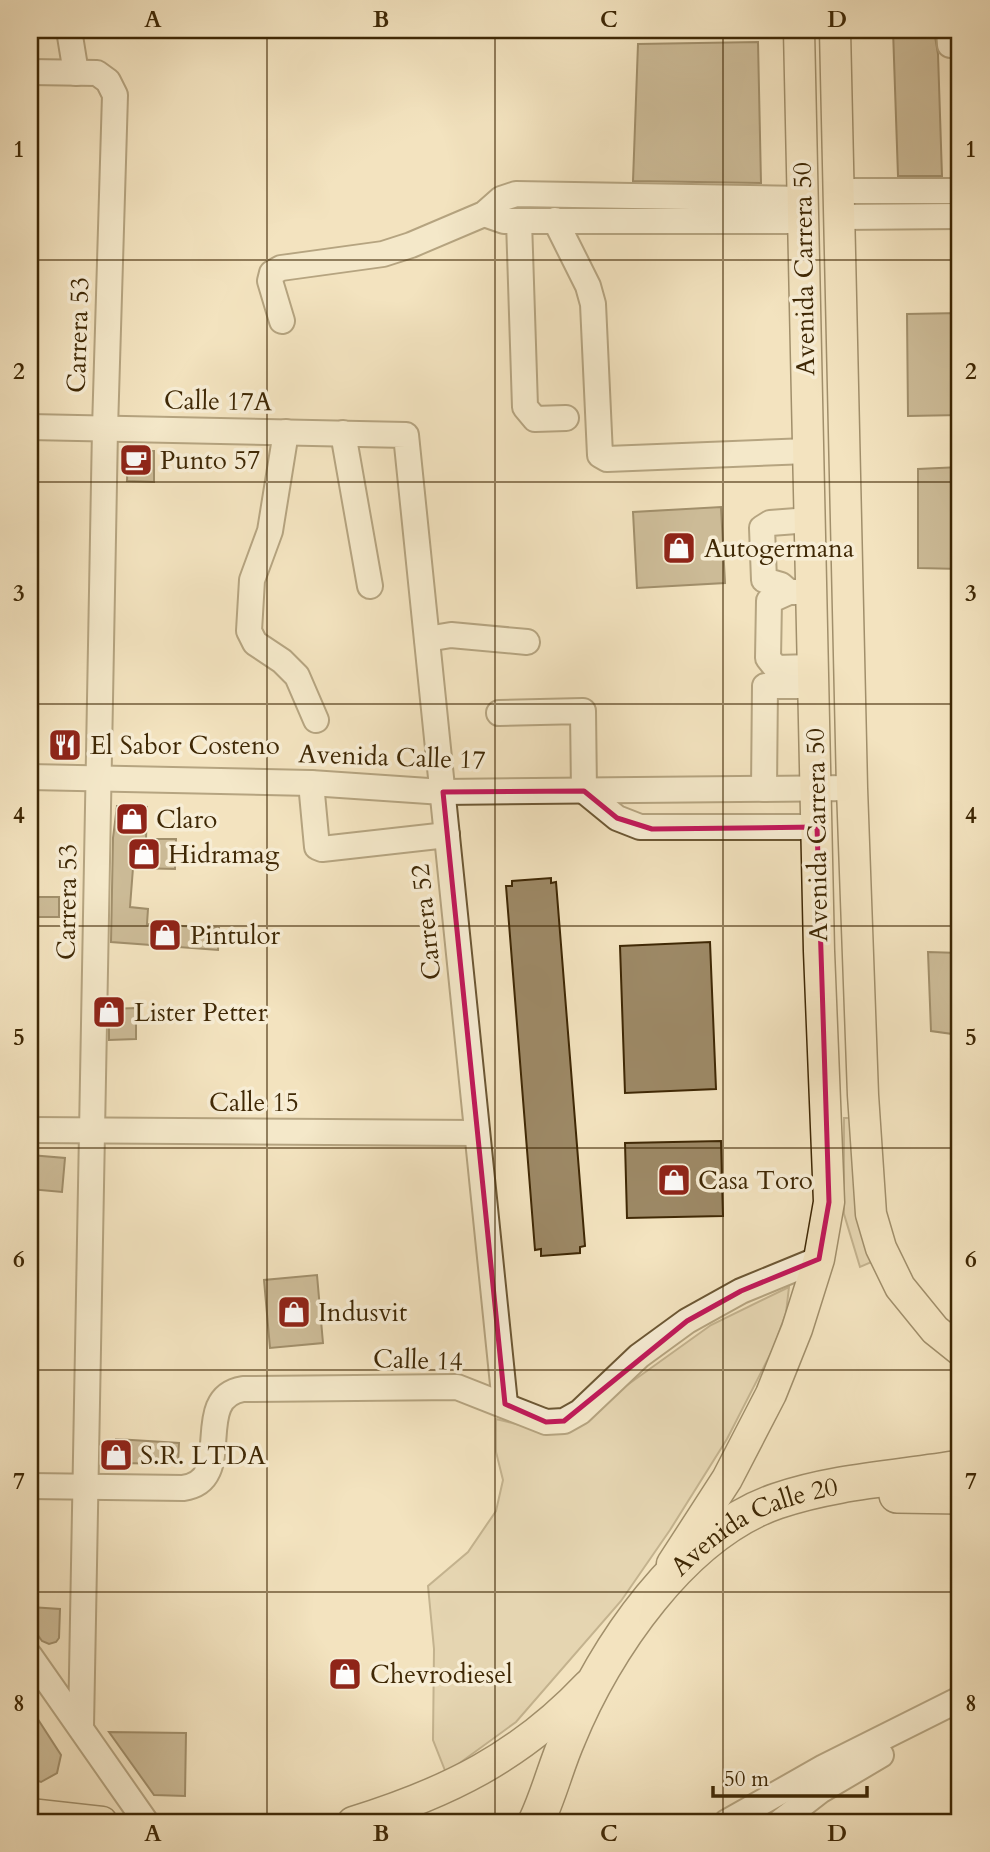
<svg xmlns="http://www.w3.org/2000/svg" width="990" height="1852" viewBox="0 0 990 1852" font-family="Cardo,serif">
<style>
.green{fill:#d4c39f;stroke:#8a7652;stroke-width:2}
.building{fill:#9d8966;stroke:#3f2805;stroke-width:2}
.lines{fill:none;stroke-linecap:round;stroke-linejoin:round}
.minor-casing{stroke:#6c5734;stroke-width:28}
.major-casing{stroke:#3f2805;stroke-width:33}
.highway-casing{stroke:#3f2805;stroke-width:38}
.minor{stroke:#f7edd5;stroke-width:24}
.major{stroke:#f3e3bf;stroke-width:30}
.highway{stroke:#f3e3bf;stroke-width:35}
.marked{fill:none;stroke:#c2185b;stroke-width:5;stroke-linejoin:round}
.grid{fill:none;stroke:#3f2805;stroke-width:2;stroke-opacity:0.55}
.labels{text-anchor:middle;dominant-baseline:central;stroke-width:7;stroke-linejoin:round;paint-order:stroke}
.street-label{font-size:26px;fill:#3f2805;stroke:#f7edd5}
.poi-label{font-size:26px;fill:#3f2805;stroke:#f7edd5;text-anchor:start}
.neatline{fill:none;stroke:#3f2805;stroke-width:2.5}
.grid-label{font-size:23px;text-anchor:middle;font-weight:bold;fill:#3f2805}
</style>
<rect width="100%" height="100%" fill="#f3e3bf"/>
<filter id="stains"><feTurbulence type="fractalNoise" baseFrequency=".00286" numOctaves="4"/><feColorMatrix values="0 0 0 0 .2 0 0 0 0 .09 0 0 0 0 .02 0 0 0 .5 -.17"/></filter>
<radialGradient id="worn" r=".72"><stop offset=".6" stop-color="#630" stop-opacity="0"/><stop offset="1" stop-color="#630" stop-opacity=".3"/></radialGradient>
<g class="green">
<path d="M844 1118H853L874 1261 860 1267 844 1214Z"/>
<path d="M789 1287 786 1313 773 1349 727 1439 670 1530 621 1601 516 1722 446 1773 433 1740 434 1649 428 1586 468 1552 496 1511 503 1480 496 1452V1419L547 1432 605 1401 711 1325Z"/>
</g>
<g class="building">
<path d="M893 30H934L938 54 942 176H898Z"/>
<path d="M758 42 761 183 633 181 638 44Z"/>
<path d="M960 313V415L908 416 907 314Z"/>
<path d="M128 451H154V482L127 481Z"/>
<path d="M960 467V569L918 568V469Z"/>
<path d="M721 507 725 583 637 588 633 512Z"/>
<path d="M53 736 78 738 76 754 52 753Z"/>
<path d="M117 806 147 807 146 839H176L175 869 133 868 130 907 148 909 147 924 219 928 218 950 111 942 113 838Z"/>
<path d="M551 878V883L556 882 585 1246 580 1247V1253L541 1256V1249L535 1250 506 886H512V881Z"/>
<rect x="30" y="897" width="29" height="20"/>
<path d="M710 942 716 1089 625 1093 620 946Z"/>
<path d="M928 952 960 953V1035L931 1031Z"/>
<path d="M136 1008V1039L109 1040V1009Z"/>
<path d="M721 1141 723 1216 627 1218 625 1143Z"/>
<path d="M30 1155 65 1158 62 1192 30 1189Z"/>
<path d="M317 1275 323 1343 270 1348 264 1280Z"/>
<path d="M116 1439 179 1443 178 1464 116 1463Z"/>
<path d="M30 1607 60 1609 59 1638 56 1642 49 1644 42 1641 30 1624Z"/>
<path d="M30 1707 61 1755 57 1773 41 1782 30 1778Z"/>
<path d="M109 1732 186 1733 185 1796 154 1795Z"/>
</g>
<g class="lines">
<defs>
<g id="minor">
<path d="M69 30 76 73"/>
<path d="M949 30 950 45"/>
<path d="M30 72 97 73 108 81 115 95 105 429 81 1727"/>
<path d="M839 191H960"/>
<path d="M484 214 504 221H804"/>
<path d="M839 217 960 216"/>
<path d="M555 220 588 286 593 304 600 455 607 459 808 451"/>
<path d="M519 221 525 407 535 419 566 418"/>
<path d="M282 321 270 281 272 273 281 268 383 254 411 245 484 214 501 199 516 194 803 199"/>
<path d="M30 427 406 435 505 1404"/>
<path d="M286 432 270 531 252 580 249 631 255 643 282 661 297 676 316 720"/>
<path d="M343 433 370 586"/>
<path d="M789 592 781 585 764 580 762 528 770 523 810 520"/>
<path d="M812 592H789L769 601 768 658 776 668 813 667"/>
<path d="M427 639 451 635 527 642"/>
<path d="M499 713 583 711 584 791"/>
<path d="M30 777 311 783 443 792 852 788"/>
<path d="M311 783 317 847 322 849 447 835"/>
<path d="M764 789 765 686H814"/>
<path d="M584 791 617 818 640 827H817"/>
<path d="M30 1130 477 1133"/>
<path d="M30 1486 183 1488C238 1481 189 1398 243 1389L457 1387 546 1422 564 1421 580 1412 639 1356 687 1321 741 1291 819 1259"/>
<path d="M30 1656 146 1822"/>
<path d="M727 1822 824 1767 960 1699"/>
<path d="M780 1822 820 1791 881 1755"/>
</g>
<g id="major">
<path d="M835 30 852 788 863 1095 871 1214 881 1248 900 1287 935 1330 960 1350"/>
<path d="M672 1564 727 1479 771 1394 797 1329 819 1259 829 1202 819 951 799 30"/>
<path d="M30 1814 102 1822"/>
<path d="M353 1822C447 1793 520 1757 588 1685"/>
</g>
<g id="highway">
<path d="M897 1495 960 1496"/>
<path id="s1" d="M536 1822C549 1795 556 1765 568 1738 604 1649 683 1533 777 1501 835 1481 900 1478 960 1468"/>
</g>
</defs>
<use href="#minor" class="minor-casing"/>
<use href="#major" class="major-casing"/>
<use href="#highway" class="highway-casing"/>
<use href="#minor" class="minor"/>
<use href="#major" class="major"/>
<use href="#highway" class="highway"/>
</g>
<path d="M0 0H990V1852H0ZM584 791 617 818 652 829 817 827 829 1202 819 1259 741 1291 687 1321 564 1421 546 1422 505 1404 443 792Z" fill="#f3e3bf" fill-opacity=".55" fill-rule="evenodd"/>
<path class="marked" d="M584 791 617 818 652 829 817 827 829 1202 819 1259 741 1291 687 1321 564 1421 546 1422 505 1404 443 792Z"/>
<path class="grid" d="M267 30V1822M495 30V1822M723 30V1822M30 260H960M30 482H960M30 704H960M30 926H960M30 1148H960M30 1370H960M30 1592H960"/>
<defs>
<symbol id="cafe-square" viewBox="-11 -11 22 22"><rect x="-9" y="-9" width="18" height="18" rx="4" fill="#8f2418" stroke="#f7edd5"/><path d="M-5.5-4.5H6V0H3Q3 3.5 0 3.5H-2.5Q-5.5 3.5-5.5 0ZM3-3.2v2h1.7v-2ZM-6 4.5H4V6H-6Z" fill="#fff"/></symbol>
<symbol id="shop-square" viewBox="-11 -11 22 22"><rect x="-9" y="-9" width="18" height="18" rx="4" fill="#8f2418" stroke="#f7edd5"/><path d="M-5-2.5h2.3a2.7 3.5 0 0 1 5.4 0H5L5.5 6h-11ZM-1.5-2.5h3a1.5 2.3 0 0 0-3 0Z" fill="#fff"/></symbol>
<symbol id="restaurant-square" viewBox="-11 -11 22 22"><rect x="-9" y="-9" width="18" height="18" rx="4" fill="#8f2418" stroke="#f7edd5"/><path d="M-5-6h1v4h1v-4h1v4h1v-4h1v5L-1.5 .5V6h-2V.5L-5-1ZM5-6V6H3V1.5H1.5Q1.5-4 5-6Z" fill="#fff"/></symbol>
</defs>
<g fill-rule="evenodd">
<use href="#cafe-square" x="117" y="441" width="38" height="38"/>
<use href="#shop-square" x="660" y="529" width="38" height="38"/>
<use href="#restaurant-square" x="46" y="726" width="38" height="38"/>
<use href="#shop-square" x="113" y="800" width="38" height="38"/>
<use href="#shop-square" x="125" y="835" width="38" height="38"/>
<use href="#shop-square" x="146" y="916" width="38" height="38"/>
<use href="#shop-square" x="90" y="993" width="38" height="38"/>
<use href="#shop-square" x="655" y="1161" width="38" height="38"/>
<use href="#shop-square" x="275" y="1293" width="38" height="38"/>
<use href="#shop-square" x="97" y="1436" width="38" height="38"/>
<use href="#shop-square" x="326" y="1655" width="38" height="38"/>
</g>
<g class="labels">
<g class="street-label">
<text transform="translate(804 269) rotate(-91)">Avenida Carrera 50</text>
<text transform="translate(78 335) rotate(-88)">Carrera 53</text>
<text transform="translate(218 401) rotate(1)">Calle 17A</text>
<text transform="translate(392 757) rotate(2)">Avenida Calle 17</text>
<text transform="translate(817 835) rotate(-91)">Avenida Carrera 50</text>
<text transform="translate(67 902) rotate(-89)">Carrera 53</text>
<text transform="translate(426 922) rotate(-96)">Carrera 52</text>
<text x="254" y="1102">Calle 15</text>
<text transform="translate(418 1360) rotate(2)">Calle 14</text>
<text stroke="none"><textPath href="#s1" startOffset="383">Avenida Calle 20</textPath></text>
</g>
<g class="poi-label">
<text x="160" y="460">Punto 57</text>
<text x="704" y="548">Autogermana</text>
<text x="90" y="745">El Sabor Costeno</text>
<text x="156" y="819">Claro</text>
<text x="168" y="854">Hidramag</text>
<text x="190" y="935">Pintulor</text>
<text x="134" y="1012">Lister Petter</text>
<text x="698" y="1180">Casa Toro</text>
<text x="318" y="1312">Indusvit</text>
<text x="140" y="1455">S.R. LTDA</text>
<text x="370" y="1674">Chevrodiesel</text>
</g>
</g>
<rect width="990" height="1852" fill="none" stroke="#f3e3bf" stroke-width="77"/>
<path d="M713 1786v10h154v-10" fill="none" stroke="#3f2805" stroke-width="3.5"/>
<text x="724" y="1786" font-size="21" fill="#3f2805" stroke="#f7edd5" stroke-width="5" paint-order="stroke">50 m</text>
<rect x="38" y="38" width="913" height="1776" class="neatline"/>
<g class="grid-label">
<text x="153" y="27">A</text>
<text x="381" y="27">B</text>
<text x="609" y="27">C</text>
<text x="837" y="27">D</text>
<text x="19" y="157">1</text>
<text x="971" y="157">1</text>
<text x="19" y="379">2</text>
<text x="971" y="379">2</text>
<text x="19" y="601">3</text>
<text x="971" y="601">3</text>
<text x="19" y="823">4</text>
<text x="971" y="823">4</text>
<text x="19" y="1045">5</text>
<text x="971" y="1045">5</text>
<text x="19" y="1267">6</text>
<text x="971" y="1267">6</text>
<text x="19" y="1489">7</text>
<text x="971" y="1489">7</text>
<text x="19" y="1711">8</text>
<text x="971" y="1711">8</text>
<text x="153" y="1841">A</text>
<text x="381" y="1841">B</text>
<text x="609" y="1841">C</text>
<text x="837" y="1841">D</text>
</g>
<rect width="100%" height="100%" filter="url(#stains)"/>
<rect width="100%" height="100%" fill="url(#worn)"/>
</svg>
